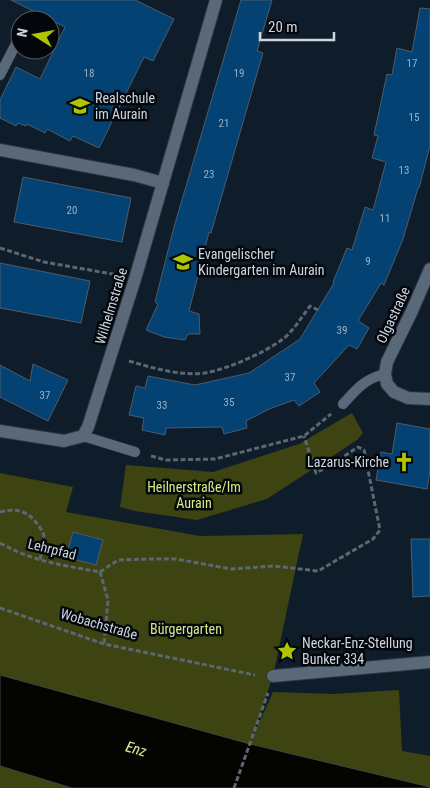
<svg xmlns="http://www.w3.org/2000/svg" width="430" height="788" viewBox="0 0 430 788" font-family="'Roboto Condensed',sans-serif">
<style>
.green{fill:#3d4411}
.water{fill:#040500;stroke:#404443}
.building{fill:#034273;stroke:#4c5c6c}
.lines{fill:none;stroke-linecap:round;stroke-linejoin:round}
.lane-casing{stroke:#2d353f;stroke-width:11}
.street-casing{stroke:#2d353f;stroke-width:14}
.path{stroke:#5b6772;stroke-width:3;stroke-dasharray:5 2.5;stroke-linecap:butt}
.lane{stroke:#59697a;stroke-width:10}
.street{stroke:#59697a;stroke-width:12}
.labels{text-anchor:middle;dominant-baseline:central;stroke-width:5;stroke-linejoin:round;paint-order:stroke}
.number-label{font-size:11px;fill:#9ab1c4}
.poi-label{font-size:14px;fill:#cdd6df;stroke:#03070c;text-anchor:start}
.street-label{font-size:14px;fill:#cdd6df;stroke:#03070c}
.park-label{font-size:14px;fill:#d8eb82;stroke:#03070c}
.water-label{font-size:15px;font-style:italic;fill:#ddef86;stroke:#03070c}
</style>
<rect width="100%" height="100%" fill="#0f1d2a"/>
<g class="green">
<path d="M352 413 363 433 357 440 267 499 197 520 135 511 120 507 126 465 213 472 299 444Z"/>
<path d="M0 473 73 487 66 512 200 536 303 534 273 676 251 741 273 692 332 694 399 690 402 751 430 756V787L250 745 0 675Z"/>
<path d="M0 766 72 788H0Z"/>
</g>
<path class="water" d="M0 675 250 744 430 787V788H72L0 766Z"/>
<g class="building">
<path d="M11 0H135L174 19 153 61 144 57 99 148 73 136 70 141 47 129 45 133 27 124 26 126 18 123 16 126 0 118V100L16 67 40 79 65 27Z"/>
<path d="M241 0H272L257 51 263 53 211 233 209 232 189 311 199 314 200 334H188L185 340 164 337 146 330 158 304 155 302 174 227Z"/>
<path d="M420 8 430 9V146L419 188H418L403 239 384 285 381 283 358 321 369 328 357 349 349 345 314 383 320 392 299 406 294 400 269 409 246 421 247 428 224 434 222 427 166 428 165 435 142 430 144 418 129 415 136 386 145 388 148 376 195 385 249 373 300 339 334 283 333 282 347 248 352 250 365 207 373 210 386 162 372 158 378 136 374 135 387 74 392 75 397 48 412 52Z"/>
<path d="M23 177 131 198 122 242 14 222Z"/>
<path d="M0 263 90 281 81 323 0 308Z"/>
<path d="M33 364 68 380 48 421 0 397V365L30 381Z"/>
<path d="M397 423 430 429V471L427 489 376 480 381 452 392 454Z"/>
<path d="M73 532 103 540 96 565 66 557Z"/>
<path d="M411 539H430V596L413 597Z"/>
</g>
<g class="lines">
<defs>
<g id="lane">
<path d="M0 75 20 36"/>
<path d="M343 404C357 389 364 379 385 374"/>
<path d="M83 436 135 452"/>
</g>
<g id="street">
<path d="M0 150 134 175 163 183"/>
<path d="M430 269 412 311 387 362 385 374 387 384 394 392 408 398 430 399"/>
<path d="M0 431 64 441 83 436 88 427 135 279 216 0"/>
<path d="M273 676 430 662"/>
</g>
</defs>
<use href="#lane" class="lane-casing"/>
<use href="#street" class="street-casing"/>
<g class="path">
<path d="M0 248 44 262 118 275"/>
<path d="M129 361C153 368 179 376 205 373 228 369 264 353 283 339 294 330 301 318 310 306L318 310"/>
<path d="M151 456 166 460 215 459 304 436 331 414"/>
<path d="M0 512C22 506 34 515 44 535L40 561"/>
<path d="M0 543C34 562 62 565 100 572"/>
<path d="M100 572 118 560 148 559H176L231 569 274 566 318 571 373 539 380 530 364 450 358 447 334 463 316 473 304 436"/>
<path d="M100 572 108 600 104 644"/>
<path d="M0 608 104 644 255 675"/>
<path d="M234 788 268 693"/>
</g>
<use href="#lane" class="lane"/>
<use href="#street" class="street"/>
</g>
<defs>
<symbol id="school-bare" viewBox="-9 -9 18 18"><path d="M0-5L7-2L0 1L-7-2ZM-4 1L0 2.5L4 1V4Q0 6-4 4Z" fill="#b0c501" stroke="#03070c" stroke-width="2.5" paint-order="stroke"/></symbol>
<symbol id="church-bare" viewBox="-9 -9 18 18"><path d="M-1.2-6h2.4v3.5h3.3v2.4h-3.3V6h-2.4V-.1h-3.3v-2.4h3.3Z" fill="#b0c501" stroke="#03070c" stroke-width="2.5" paint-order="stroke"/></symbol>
<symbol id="sight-bare" viewBox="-9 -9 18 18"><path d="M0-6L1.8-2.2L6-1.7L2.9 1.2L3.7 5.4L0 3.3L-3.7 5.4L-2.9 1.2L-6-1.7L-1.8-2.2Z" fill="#b0c501" stroke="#03070c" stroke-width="2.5" paint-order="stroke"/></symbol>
</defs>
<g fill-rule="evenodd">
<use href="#school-bare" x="66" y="92" width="28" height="28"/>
<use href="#school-bare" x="169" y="248" width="28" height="28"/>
<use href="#church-bare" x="390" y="448" width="28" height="28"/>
<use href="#sight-bare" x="273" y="637" width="28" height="28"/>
</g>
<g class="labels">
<g class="number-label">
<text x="412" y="63">17</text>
<text x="89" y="73">18</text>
<text x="239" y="73">19</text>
<text x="414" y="117">15</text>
<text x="224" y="123">21</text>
<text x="404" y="170">13</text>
<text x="209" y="174">23</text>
<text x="72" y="210">20</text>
<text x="385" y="218">11</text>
<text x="368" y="261">9</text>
<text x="342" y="330">39</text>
<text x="290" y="377">37</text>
<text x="45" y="395">37</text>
<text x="229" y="402">35</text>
<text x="162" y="405">33</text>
</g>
<g class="poi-label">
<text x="95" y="98">Realschule<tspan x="95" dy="16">im Aurain</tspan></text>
<text x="198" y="254">Evangelischer<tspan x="198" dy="16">Kindergarten im Aurain</tspan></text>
<text x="389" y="462" text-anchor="end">Lazarus-Kirche</text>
<text x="302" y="643">Neckar-Enz-Stellung<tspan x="302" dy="16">Bunker 334</tspan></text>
</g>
<g class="street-label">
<text transform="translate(111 306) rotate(-73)">Wilhelmstraße</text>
<text transform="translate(393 315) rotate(-65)">Olgastraße</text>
<text transform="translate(52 549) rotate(14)">Lehrpfad</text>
<text transform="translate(99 624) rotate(16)">Wobachstraße</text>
</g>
<g class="park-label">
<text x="194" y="487">Heilnerstraße/Im<tspan x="194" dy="16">Aurain</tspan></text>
<text x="186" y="629">Bürgergarten</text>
</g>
<g class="water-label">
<text transform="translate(136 749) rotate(16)">Enz</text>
</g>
</g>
<g transform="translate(35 35) rotate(281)"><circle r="24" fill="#03070c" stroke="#545a60"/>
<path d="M0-4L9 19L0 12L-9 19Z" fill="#b0c501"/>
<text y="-8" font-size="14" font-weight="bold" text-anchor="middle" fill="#cdd6df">N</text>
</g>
<path d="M260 32v8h74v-8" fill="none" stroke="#cdd6df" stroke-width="2.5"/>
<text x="268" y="32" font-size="15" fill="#cdd6df" stroke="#03070c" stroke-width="4" paint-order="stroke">20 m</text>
</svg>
